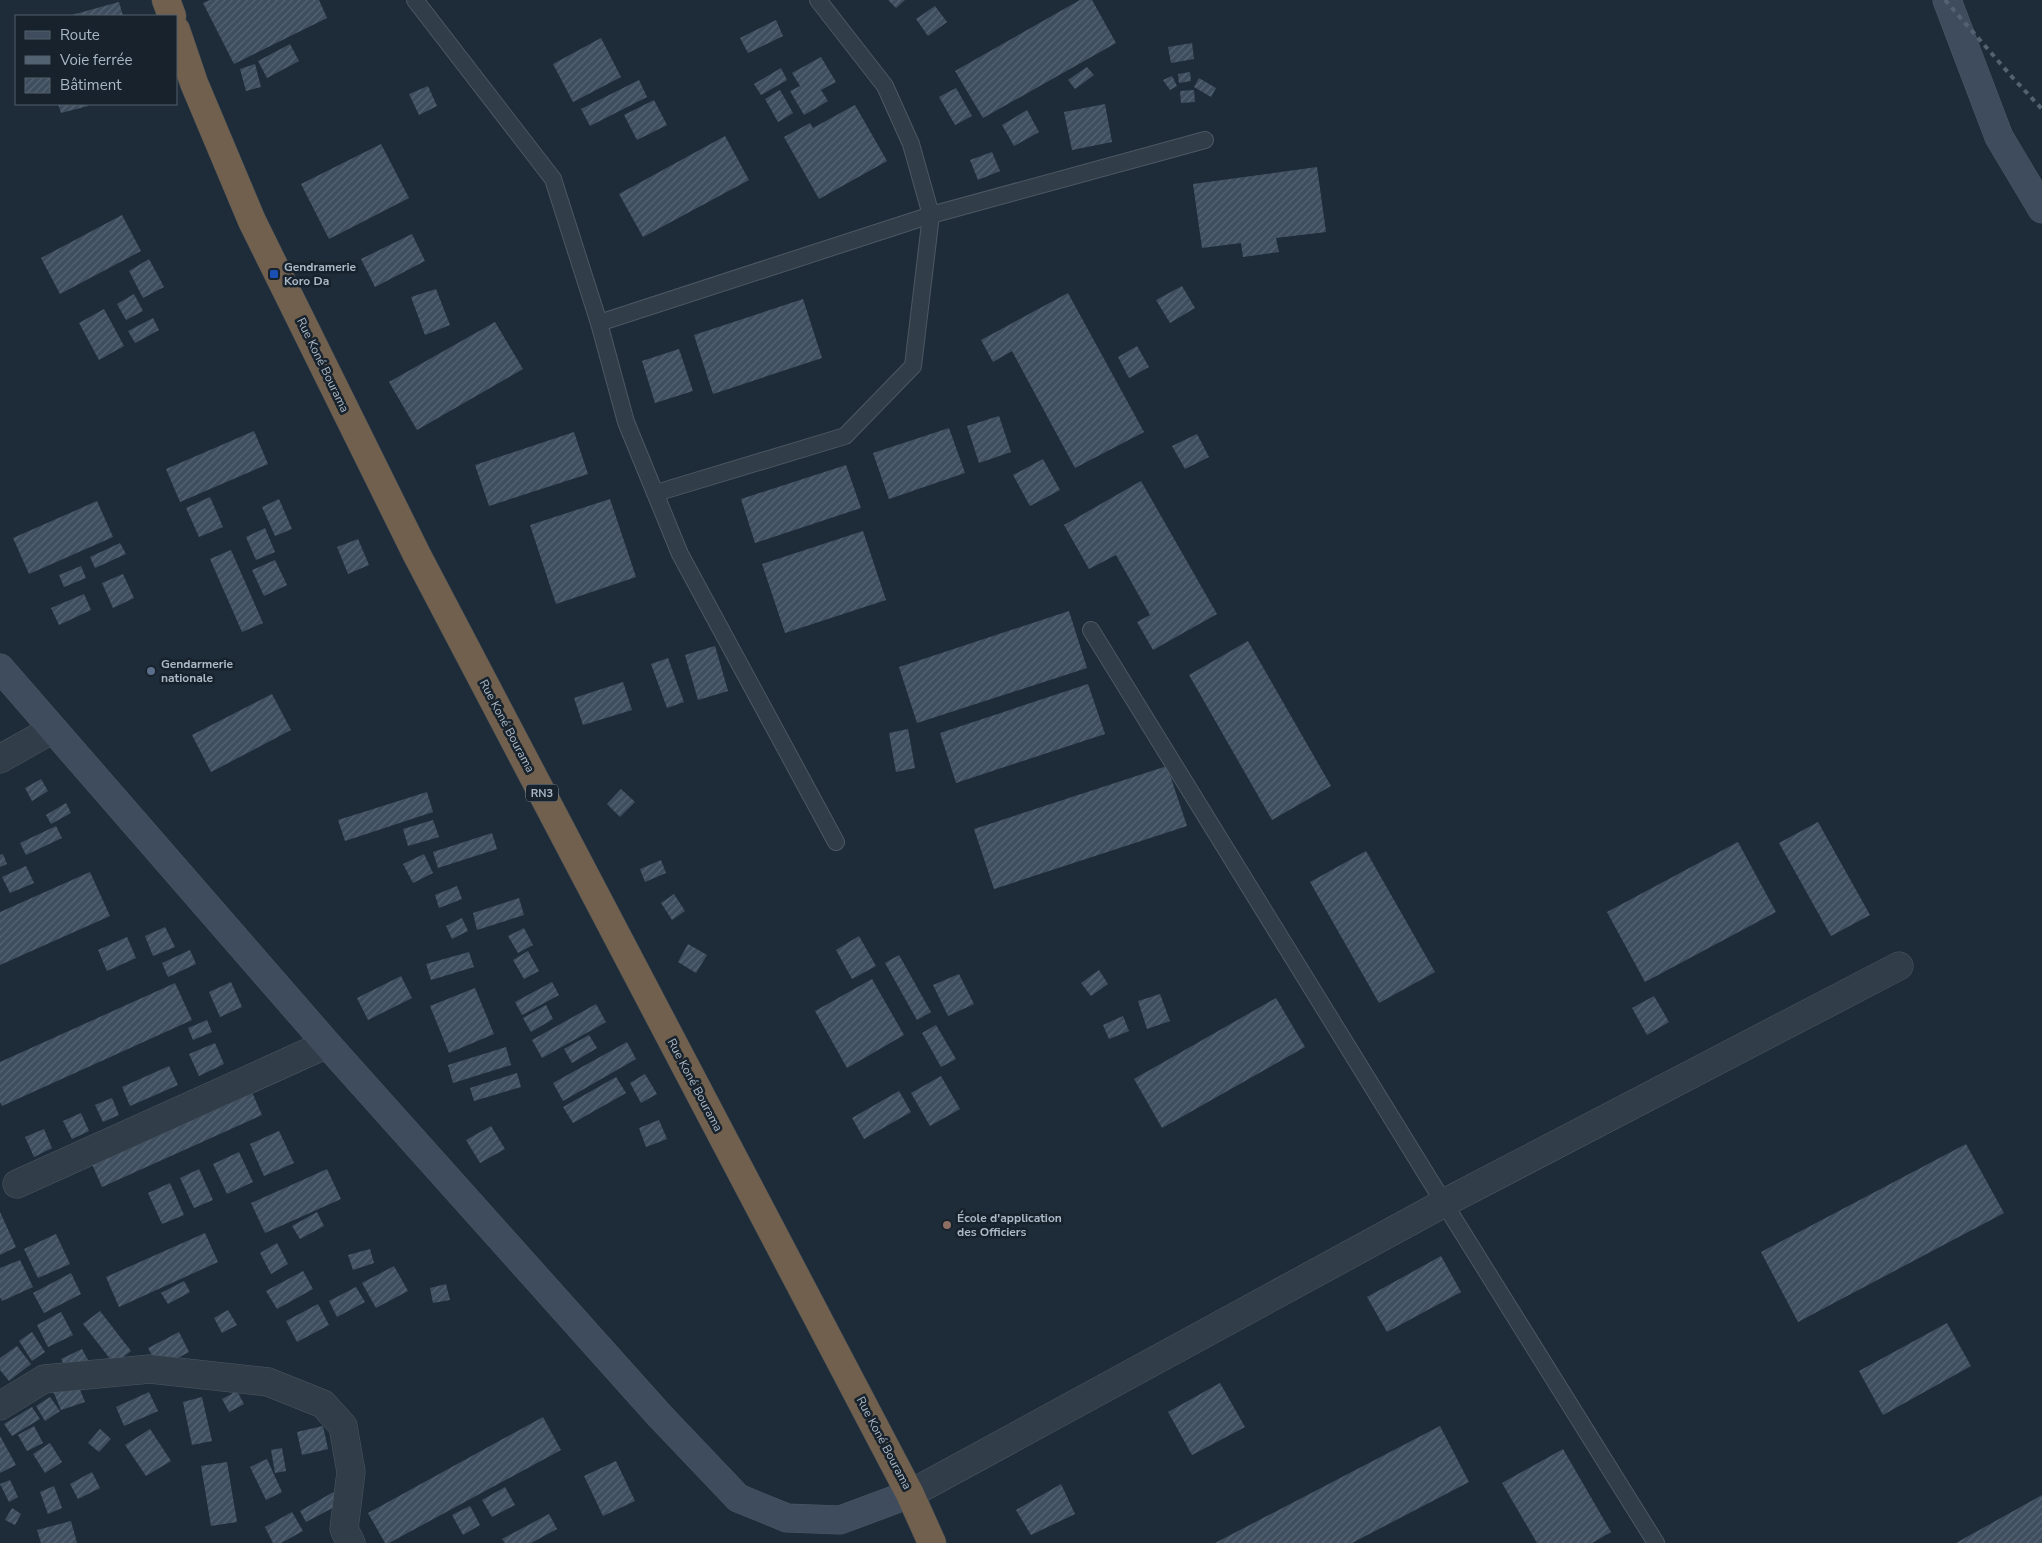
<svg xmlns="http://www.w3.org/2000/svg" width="2042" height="1543" viewBox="0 0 2042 1543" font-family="'Nunito Sans',sans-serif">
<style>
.building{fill:url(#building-hatch)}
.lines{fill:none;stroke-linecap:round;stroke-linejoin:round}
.lane-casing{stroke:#4c5864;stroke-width:18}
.street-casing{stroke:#4c5864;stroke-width:29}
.secondary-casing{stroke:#4c5864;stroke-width:29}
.highway-casing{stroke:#3c4854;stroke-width:29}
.lane{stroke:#313d49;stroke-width:16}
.street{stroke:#313d49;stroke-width:28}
.secondary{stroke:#3f4c5d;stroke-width:28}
.highway{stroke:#70604d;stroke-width:28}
.rail{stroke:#536271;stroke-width:4;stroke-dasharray:5 5;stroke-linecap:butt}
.transit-dot{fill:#1a4fb4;stroke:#17222d;stroke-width:2}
.service-dot{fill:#5c6f8a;stroke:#17222d;stroke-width:2}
.education-dot{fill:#8d6e63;stroke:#17222d;stroke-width:2}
.labels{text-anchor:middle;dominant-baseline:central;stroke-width:5;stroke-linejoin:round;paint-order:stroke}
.shield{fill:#17222d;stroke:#7f8b98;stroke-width:1}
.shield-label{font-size:11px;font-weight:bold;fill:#abb8c6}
.poi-label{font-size:12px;font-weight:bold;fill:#abb8c6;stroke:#17222d;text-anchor:start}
.street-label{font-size:12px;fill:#abb8c6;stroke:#17222d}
</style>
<defs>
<pattern id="building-hatch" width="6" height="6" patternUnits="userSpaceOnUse" patternTransform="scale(1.25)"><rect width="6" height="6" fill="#3e4e5e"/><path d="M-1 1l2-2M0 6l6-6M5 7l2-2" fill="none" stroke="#576574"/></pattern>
</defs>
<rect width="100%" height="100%" fill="#1e2c39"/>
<g class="building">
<path d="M210 0H319L327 18 234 64 203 3Z"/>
<path d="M888 0H905L896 8Z"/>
<path d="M1080 0H1092L1116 43 983 118 955 71Z"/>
<path d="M119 2 123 16H68Z"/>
<path d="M935 6 947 22 928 36 916 19Z"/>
<path d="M776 20 783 36 748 53 740 38Z"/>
<path d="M601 38 621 77 573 102 553 64Z"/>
<path d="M1192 43 1194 59 1171 63 1168 47Z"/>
<path d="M290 44 299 61 267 78 258 61Z"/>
<path d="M821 57 836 82 821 90 828 101 804 115 790 91 800 86 792 73Z"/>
<path d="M255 64 261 87 246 91 240 69Z"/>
<path d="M1087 67 1094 75 1075 89 1068 80Z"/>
<path d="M781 68 787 80 761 95 754 84Z"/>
<path d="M1190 72 1191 81 1179 83 1178 74Z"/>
<path d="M1172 76 1177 86 1170 90 1163 80Z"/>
<path d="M1199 78 1216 88 1211 97 1194 87Z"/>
<path d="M639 80 647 97 590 126 581 109Z"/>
<path d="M428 86 437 106 419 115 409 94Z"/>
<path d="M956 88 972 116 955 125 939 97Z"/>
<path d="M780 90 793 113 778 122 765 99Z"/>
<path d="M1194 90 1195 102 1181 103 1180 91Z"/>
<path d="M654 100 667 125 637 140 624 115Z"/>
<path d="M58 104H88V106L61 113Z"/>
<path d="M1105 104 1112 142 1072 150 1064 112Z"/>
<path d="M855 105 887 161 819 199 784 137 810 123 813 128Z"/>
<path d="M1027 110 1039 132 1014 146 1002 125Z"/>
<path d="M725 136 749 180 643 237 619 194Z"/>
<path d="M381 144 409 198 329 239 301 184Z"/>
<path d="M992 152 1000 171 978 180 970 160Z"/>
<path d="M1317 167 1326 232 1276 238 1279 252 1243 257 1241 243 1202 248 1193 184Z"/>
<path d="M122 215 141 251 60 294 41 258Z"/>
<path d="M412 234 425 261 375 287 361 259Z"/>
<path d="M149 259 164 287 143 298 129 271Z"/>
<path d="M1182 286 1195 308 1170 323 1156 300Z"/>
<path d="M436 289 450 325 425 335 411 297Z"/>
<path d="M1068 293 1144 432 1075 468 1012 351 993 362 981 340Z"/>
<path d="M134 294 143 311 126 320 117 304Z"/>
<path d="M803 299 822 358 713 394 694 335Z"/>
<path d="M104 309 124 346 99 360 79 323Z"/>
<path d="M153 318 159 330 135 343 128 331Z"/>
<path d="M495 322 523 369 417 430 389 382Z"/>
<path d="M1137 346 1149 367 1129 378 1118 357Z"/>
<path d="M679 349 693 391 655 403 642 361Z"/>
<path d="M999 416 1011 452 979 463 967 426Z"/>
<path d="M949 428 965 473 889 499 873 453Z"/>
<path d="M254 431 268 464 180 502 166 469Z"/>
<path d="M574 432 588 474 489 506 475 465Z"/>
<path d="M1197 434 1209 457 1185 469 1172 446Z"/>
<path d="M1043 459 1060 490 1030 506 1013 475Z"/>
<path d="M846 465 861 508 755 543 741 499Z"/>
<path d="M1141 481 1217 614 1153 650 1137 622 1150 615 1116 555 1089 569 1064 525Z"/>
<path d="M210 497 223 527 199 537 186 508Z"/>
<path d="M279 499 292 529 275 536 262 507Z"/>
<path d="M610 499 636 577 556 604 530 525Z"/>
<path d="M97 501 113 537 29 574 13 538Z"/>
<path d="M265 528 275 552 256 560 246 537Z"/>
<path d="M863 531 886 600 785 633 762 564Z"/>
<path d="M358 539 369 565 348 574 337 547Z"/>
<path d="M120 543 126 554 95 568 90 557Z"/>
<path d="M231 550 263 623 242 632 210 559Z"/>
<path d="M275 560 287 585 264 596 252 570Z"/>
<path d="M81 566 86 578 64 587 59 575Z"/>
<path d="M123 574 134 598 113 608 102 583Z"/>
<path d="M84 594 91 610 59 625 51 608Z"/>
<path d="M1069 611 1087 668 917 723 899 667Z"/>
<path d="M1248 641 1331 786 1272 820 1189 675Z"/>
<path d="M715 646 728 691 698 700 685 655Z"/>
<path d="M668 658 684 702 667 708 651 664Z"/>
<path d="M623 682 632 710 583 725 574 698Z"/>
<path d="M1088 684 1105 734 956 783 940 733Z"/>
<path d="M272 694 291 730 211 772 192 735Z"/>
<path d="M908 729 915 768 896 772 889 733Z"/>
<path d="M1167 766 1187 826 994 889 974 829Z"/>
<path d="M41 779 48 791 32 801 25 788Z"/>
<path d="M621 789 635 802 620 817 607 804Z"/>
<path d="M427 792 433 812 345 841 338 820Z"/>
<path d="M66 803 71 813 51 824 46 815Z"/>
<path d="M433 820 439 837 408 846 403 829Z"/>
<path d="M1818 822 1870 915 1831 936 1779 843Z"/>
<path d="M56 826 62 838 26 855 20 843Z"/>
<path d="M492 833 497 849 438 868 433 852Z"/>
<path d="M1738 842 1776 912 1645 982 1607 912Z"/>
<path d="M1366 851 1435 972 1379 1003 1310 882Z"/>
<path d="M3 854 7 864 0 867V855Z"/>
<path d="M424 854 433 873 413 883 403 864Z"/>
<path d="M661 860 666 873 645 882 640 869Z"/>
<path d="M26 866 34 883 10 893 2 877Z"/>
<path d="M90 872 110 916 0 965V912Z"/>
<path d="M457 886 462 899 439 908 435 895Z"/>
<path d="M674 894 685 911 672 920 661 903Z"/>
<path d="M519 898 524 915 477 930 473 913Z"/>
<path d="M462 918 468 931 452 939 446 926Z"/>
<path d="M165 927 175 947 153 956 145 936Z"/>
<path d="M524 928 533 945 518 953 508 936Z"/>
<path d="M859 936 876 966 852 979 836 950Z"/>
<path d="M127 937 136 958 107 971 98 950Z"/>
<path d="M688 944 707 955 696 973 678 962Z"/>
<path d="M190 950 196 964 168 977 162 963Z"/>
<path d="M528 951 539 971 524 979 513 960Z"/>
<path d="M469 952 474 967 431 980 426 964Z"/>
<path d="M899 955 931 1012 917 1020 885 963Z"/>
<path d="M1099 970 1108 984 1091 996 1081 983Z"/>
<path d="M959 974 974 1004 948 1016 933 985Z"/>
<path d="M401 976 412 998 368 1020 357 998Z"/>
<path d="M872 979 904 1035 847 1068 815 1011Z"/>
<path d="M231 982 242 1007 220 1017 209 992Z"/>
<path d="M552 982 559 995 522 1015 515 1002Z"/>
<path d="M175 983 192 1020 2 1106 0 1102V1062Z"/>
<path d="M475 988 494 1034 449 1053 430 1006Z"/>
<path d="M1160 994 1170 1021 1147 1029 1138 1001Z"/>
<path d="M1654 996 1669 1022 1647 1035 1632 1008Z"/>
<path d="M1276 998 1305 1047 1162 1128 1134 1079Z"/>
<path d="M596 1004 606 1022 542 1058 532 1040Z"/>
<path d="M546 1005 553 1019 531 1032 523 1018Z"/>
<path d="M1123 1016 1129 1031 1109 1039 1103 1025Z"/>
<path d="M207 1020 212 1032 193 1040 188 1028Z"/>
<path d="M936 1025 956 1059 941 1067 922 1033Z"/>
<path d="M589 1035 597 1048 572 1063 564 1049Z"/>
<path d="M627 1042 636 1059 563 1101 553 1083Z"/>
<path d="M215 1043 224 1064 199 1076 189 1054Z"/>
<path d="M506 1047 511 1065 453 1083 448 1065Z"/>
<path d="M169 1066 178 1085 130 1106 122 1087Z"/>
<path d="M517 1073 521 1087 474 1101 470 1088Z"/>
<path d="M645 1074 657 1094 641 1103 630 1083Z"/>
<path d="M941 1076 960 1109 930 1126 911 1093Z"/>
<path d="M616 1077 626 1093 573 1123 563 1107Z"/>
<path d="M248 1083 262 1115 102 1187 88 1155Z"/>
<path d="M899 1091 911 1112 864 1139 852 1118Z"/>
<path d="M112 1098 119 1115 103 1122 95 1105Z"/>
<path d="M81 1113 89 1131 72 1139 63 1121Z"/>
<path d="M659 1120 667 1139 646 1147 639 1128Z"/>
<path d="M491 1126 505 1149 480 1163 466 1140Z"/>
<path d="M44 1129 52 1148 34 1157 25 1137Z"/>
<path d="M279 1131 294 1163 264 1176 250 1144Z"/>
<path d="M1966 1144 2004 1213 1798 1322 1761 1252Z"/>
<path d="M239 1152 253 1182 227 1194 213 1164Z"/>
<path d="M199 1169 213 1200 194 1208 180 1178Z"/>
<path d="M327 1169 341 1199 265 1233 251 1203Z"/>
<path d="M170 1183 184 1215 162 1224 148 1193Z"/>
<path d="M0 1212 16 1247 0 1255Z"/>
<path d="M317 1212 324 1226 300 1239 292 1226Z"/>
<path d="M205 1233 218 1262 119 1307 106 1277Z"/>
<path d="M56 1234 70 1264 38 1278 24 1249Z"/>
<path d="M277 1243 288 1264 271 1274 260 1253Z"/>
<path d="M370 1249 374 1263 353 1270 348 1255Z"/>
<path d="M1441 1256 1461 1292 1387 1332 1367 1297Z"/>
<path d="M20 1260 33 1287 2 1301 0 1297V1268Z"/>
<path d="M394 1266 408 1291 376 1308 362 1283Z"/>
<path d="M303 1271 313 1289 277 1309 266 1291Z"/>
<path d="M71 1273 81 1294 44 1313 33 1293Z"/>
<path d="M184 1281 190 1292 168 1304 161 1293Z"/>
<path d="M446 1284 450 1300 433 1303 430 1288Z"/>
<path d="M356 1287 365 1302 337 1317 329 1301Z"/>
<path d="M318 1304 329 1325 297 1342 286 1321Z"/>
<path d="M228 1310 237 1325 222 1333 214 1318Z"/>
<path d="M100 1311 131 1351 114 1364 83 1324Z"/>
<path d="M61 1312 73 1335 48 1347 37 1325Z"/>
<path d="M1947 1323 1971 1366 1883 1415 1859 1371Z"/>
<path d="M32 1332 45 1352 32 1361 19 1341Z"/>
<path d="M179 1332 189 1352 159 1368 148 1348Z"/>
<path d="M17 1346 31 1364 9 1381 0 1370V1358Z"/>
<path d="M82 1349 88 1360 67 1370 61 1359Z"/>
<path d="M77 1382 85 1402 61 1410 53 1391Z"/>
<path d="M1220 1383 1245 1427 1192 1455 1168 1412Z"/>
<path d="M237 1391 244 1404 229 1412 222 1399Z"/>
<path d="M149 1392 158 1411 124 1426 116 1407Z"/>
<path d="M50 1397 60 1411 45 1421 36 1406Z"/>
<path d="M202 1397 212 1441 192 1445 183 1402Z"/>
<path d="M32 1407 40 1419 12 1436 4 1424Z"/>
<path d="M543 1417 561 1450 389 1543H385L368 1513Z"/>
<path d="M34 1426 43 1443 27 1451 18 1435Z"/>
<path d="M323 1426 328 1449 302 1455 297 1432Z"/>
<path d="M1440 1426 1469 1482 1352 1543H1215Z"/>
<path d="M100 1429 111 1439 99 1452 88 1443Z"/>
<path d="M150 1429 171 1461 146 1476 125 1445Z"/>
<path d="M0 1436 16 1465 0 1473Z"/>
<path d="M50 1443 62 1462 45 1473 33 1454Z"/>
<path d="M282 1448 286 1471 275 1473 271 1450Z"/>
<path d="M1563 1449 1611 1532 1592 1543H1537L1502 1483Z"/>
<path d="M267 1459 282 1492 266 1500 250 1467Z"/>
<path d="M616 1461 635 1501 603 1516 584 1476Z"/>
<path d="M227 1462 237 1522 211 1526 201 1466Z"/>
<path d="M92 1472 100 1488 78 1499 70 1484Z"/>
<path d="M10 1480 18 1497 9 1502 0 1484Z"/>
<path d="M1061 1484 1075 1514 1031 1535 1016 1510Z"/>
<path d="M54 1486 62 1508 48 1514 40 1492Z"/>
<path d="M505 1487 515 1505 492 1517 482 1500Z"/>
<path d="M337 1490 344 1502 306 1522 300 1511Z"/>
<path d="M2042 1495V1543H1956Z"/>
<path d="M470 1506 480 1525 463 1535 452 1515Z"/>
<path d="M12 1508 21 1514 15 1525 5 1520Z"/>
<path d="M292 1512 303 1531 281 1543H273L265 1527Z"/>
<path d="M549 1514 557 1529 531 1543H505L502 1539Z"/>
<path d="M71 1521 77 1543H41L37 1530Z"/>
</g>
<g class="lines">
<defs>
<g id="lane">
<path d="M415 0 553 179 599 323 931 215 1205 140"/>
<path d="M599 323 626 422 680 554 836 842"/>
<path d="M656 493 845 436 913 366 931 215 911 144 885 86 818 0"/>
<path d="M1091 630 1444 1203 1656 1543"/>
</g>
<g id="street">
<path d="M0 759 53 729"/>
<path d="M17 1184 327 1044"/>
<path d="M0 1406 44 1379 150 1369 268 1382 323 1404 343 1426 351 1472 344 1529 351 1543"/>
<path d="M910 1494 1444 1203 1899 966"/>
</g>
<g id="secondary">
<path d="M1947 0 1999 137 2042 209"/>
<path d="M0 668 327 1044 659 1415 738 1498 787 1518 840 1520 910 1494"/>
</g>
<g id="highway">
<path d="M166 0 172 16"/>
<path d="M176 30 194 83 252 221 417 555 910 1494 932 1543"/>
</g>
</defs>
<use href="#lane" class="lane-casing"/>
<use href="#street" class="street-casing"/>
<use href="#secondary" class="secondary-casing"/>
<use href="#highway" class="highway-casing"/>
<use href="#lane" class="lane"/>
<use href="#street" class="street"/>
<use href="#secondary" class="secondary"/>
<use href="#highway" class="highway"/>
<path class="rail" d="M1945 0 2013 78 2042 109"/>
</g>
<rect class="transit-dot" x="269" y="269" width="10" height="10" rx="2.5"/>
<circle class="service-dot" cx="151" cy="671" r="5"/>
<circle class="education-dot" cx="947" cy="1225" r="5"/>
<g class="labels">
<rect class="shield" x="526" y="784.5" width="32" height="17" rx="4"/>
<g class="shield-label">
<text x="542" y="793">RN3</text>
</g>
<g class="poi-label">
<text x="284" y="267">Gendramerie<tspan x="284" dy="14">Koro Da</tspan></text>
<text x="161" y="664">Gendarmerie<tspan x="161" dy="14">nationale</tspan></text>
<text x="957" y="1218">École d'application<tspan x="957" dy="14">des Officiers</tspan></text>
</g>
<g class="street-label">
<text transform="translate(323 365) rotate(64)">Rue Koné Bourama</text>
<text transform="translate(507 726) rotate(62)">Rue Koné Bourama</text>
<text transform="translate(695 1085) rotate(62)">Rue Koné Bourama</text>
<text transform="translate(884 1443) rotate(62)">Rue Koné Bourama</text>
</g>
</g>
<rect x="15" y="15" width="162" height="90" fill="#17222d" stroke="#525e6a"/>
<rect x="25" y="31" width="25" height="8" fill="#3f4c5d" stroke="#525e6a"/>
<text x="60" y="40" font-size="15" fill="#abb8c6">Route</text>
<rect x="25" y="56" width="25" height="8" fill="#536271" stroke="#525e6a"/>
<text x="60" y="65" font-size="15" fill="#abb8c6">Voie ferrée</text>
<rect x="25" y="78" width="25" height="15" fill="url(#building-hatch)" stroke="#525e6a"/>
<text x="60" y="90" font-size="15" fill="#abb8c6">Bâtiment</text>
</svg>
